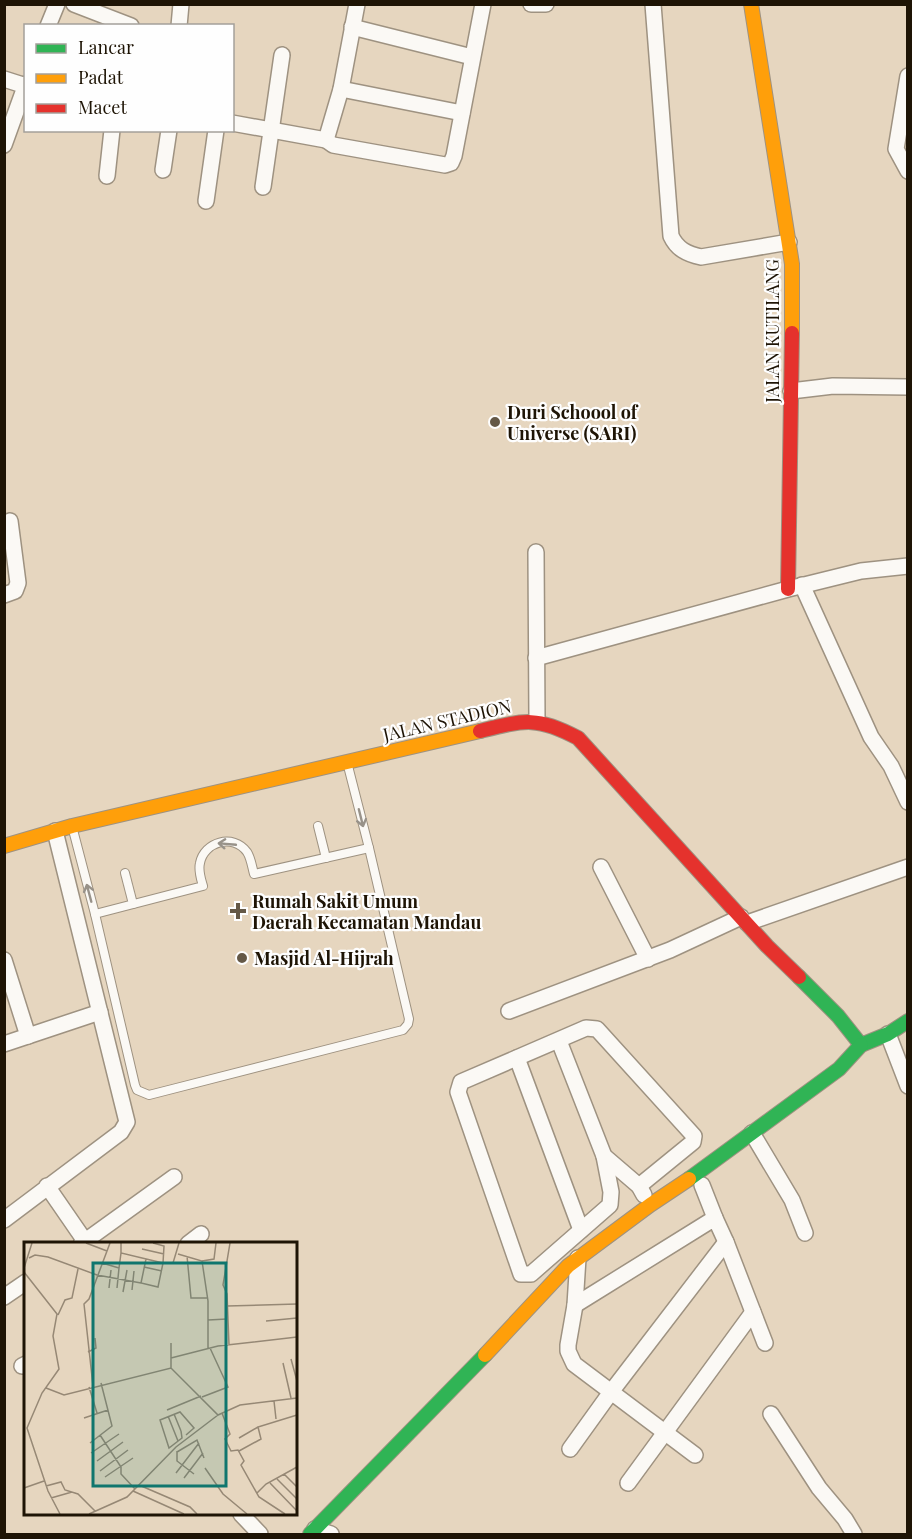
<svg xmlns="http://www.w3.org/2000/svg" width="912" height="1539" viewBox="0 0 912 1539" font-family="'Playfair Display',serif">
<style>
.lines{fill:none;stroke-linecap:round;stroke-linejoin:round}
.lane-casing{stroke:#9e9281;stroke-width:10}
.street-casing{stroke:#9e9281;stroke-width:18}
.fast-casing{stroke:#9e9281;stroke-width:16}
.slow-casing{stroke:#9e9281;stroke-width:16}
.jam-casing{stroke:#9e9281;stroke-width:16}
.lane{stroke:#fbf9f5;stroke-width:8}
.street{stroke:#fbf9f5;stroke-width:15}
.fast{stroke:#30b455;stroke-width:14}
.slow{stroke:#ff9f0a;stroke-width:14}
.jam{stroke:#e5322d;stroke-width:14}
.oneway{stroke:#989289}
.poi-dot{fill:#645846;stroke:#fefefe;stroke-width:2}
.labels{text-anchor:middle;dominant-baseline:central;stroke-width:4.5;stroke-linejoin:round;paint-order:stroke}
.street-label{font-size:18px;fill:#1e1405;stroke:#fefefe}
.poi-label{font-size:18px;font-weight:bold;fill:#1e1405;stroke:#fefefe;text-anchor:start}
.inset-road{fill:none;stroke:#968875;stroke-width:1.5}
.view{fill:#0f766e;fill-opacity:0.15;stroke:#0f766e;stroke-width:3}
.inset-edge{fill:none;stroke:#1e1405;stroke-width:3}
</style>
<rect width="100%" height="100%" fill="#e6d6bf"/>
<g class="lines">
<defs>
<g id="lane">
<path d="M72 826 95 914 203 886C201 879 198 871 200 863 204 842 233 833 247 852 251 858 252 867 254 874L369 848 347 762"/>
<path d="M318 826 326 858"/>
<path d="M125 873 133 904"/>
<path d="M95 914 135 1085 137 1090 149 1095 403 1030 408 1024 409 1019 369 848"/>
</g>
<g id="street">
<path d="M74 4 131 26"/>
<path d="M357 4 341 89 326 140 333 145 445 165 451 163 454 156 483 4"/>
<path d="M531 4H546"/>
<path d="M653 4 671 236C677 249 687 254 701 257L789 242"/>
<path d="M48 26 57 4"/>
<path d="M179 26 181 4"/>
<path d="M352 27 472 57"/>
<path d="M908 76 896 149 908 171"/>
<path d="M4 79 26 86"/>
<path d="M341 89 462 113"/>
<path d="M232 123 326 140"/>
<path d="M4 145 26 84"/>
<path d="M163 170 169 130"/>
<path d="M107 176 112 130"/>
<path d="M263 187 282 55"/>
<path d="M206 201 216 130"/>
<path d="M791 391 833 386 908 387"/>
<path d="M536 552 537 721"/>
<path d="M802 585 871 737 891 766 908 802"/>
<path d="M4 595 15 591 18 583 10 521"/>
<path d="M536 658 788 589 861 571 908 566"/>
<path d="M601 867 648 959"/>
<path d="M747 923 908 867"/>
<path d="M4 960 28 1036"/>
<path d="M509 1011 670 950 741 917"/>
<path d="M888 1034 908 1086"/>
<path d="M559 1041 604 1156 639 1186 644 1195"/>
<path d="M4 1044 100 1012"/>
<path d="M517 1058 581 1230"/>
<path d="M752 1133 792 1200 805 1233"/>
<path d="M604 1156 611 1192 610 1205 531 1274H521L458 1092 461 1082 586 1028 597 1029 694 1136 693 1142 639 1186"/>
<path d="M702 1185 715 1218"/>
<path d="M47 1186 87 1244"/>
<path d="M4 1220 121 1132 127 1122 55 831"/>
<path d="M81 1244 174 1177"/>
<path d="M188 1244 201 1234"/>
<path d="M578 1258 575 1305 568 1345V1351L574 1364 695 1455"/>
<path d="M4 1297 26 1282"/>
<path d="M575 1305 715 1218 726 1242 765 1343"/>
<path d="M22 1366 26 1364"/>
<path d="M771 1414 819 1488 845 1519 854 1534"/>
<path d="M570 1449 611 1392 726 1242"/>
<path d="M628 1483 753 1312"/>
<path d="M241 1514 260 1534"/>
<path d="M315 1529 331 1534"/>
</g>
<g id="fast">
<path d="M799 977 838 1016 861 1045 888 1034 908 1021"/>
<path d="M689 1179 839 1069 861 1045"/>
<path d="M310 1534 485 1355"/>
</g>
<g id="slow">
<path d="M751 4 792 264V333"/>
<path d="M4 846 72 826 480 731"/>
<path d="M485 1355 568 1266 650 1205 689 1179"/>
</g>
<g id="jam">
<path d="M788 589 792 333"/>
<path d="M480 731C524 720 537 716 578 738L767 946 799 977"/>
</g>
</defs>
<use href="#lane" class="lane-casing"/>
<use href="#street" class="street-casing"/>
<use href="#fast" class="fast-casing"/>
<use href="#slow" class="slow-casing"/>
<use href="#jam" class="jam-casing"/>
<use href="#lane" class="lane"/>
<use href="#street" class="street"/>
<use href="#fast" class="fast"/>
<use href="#slow" class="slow"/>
<use href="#jam" class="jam"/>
</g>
<defs><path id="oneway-shaft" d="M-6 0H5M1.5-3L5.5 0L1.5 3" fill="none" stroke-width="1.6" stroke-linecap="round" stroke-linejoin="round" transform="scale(1.5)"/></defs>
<g class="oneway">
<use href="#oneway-shaft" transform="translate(361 818) rotate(76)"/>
<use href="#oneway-shaft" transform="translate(227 844) rotate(-175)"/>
<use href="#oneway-shaft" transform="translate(89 893) rotate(-105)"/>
</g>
<g class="poi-dot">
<circle cx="495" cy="422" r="6"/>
<path d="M235 902h6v6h6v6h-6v6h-6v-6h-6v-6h6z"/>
<circle cx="242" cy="958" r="6"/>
</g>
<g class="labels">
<g class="street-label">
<text transform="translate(772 331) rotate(-90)">JALAN KUTILANG</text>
<text transform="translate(447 720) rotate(-13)">JALAN STADION</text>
</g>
<g class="poi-label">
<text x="507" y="412">Duri Schoool of<tspan x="507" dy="21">Universe (SARI)</tspan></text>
<text x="252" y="901">Rumah Sakit Umum<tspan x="252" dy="21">Daerah Kecamatan Mandau</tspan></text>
<text x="254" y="958">Masjid Al-Hijrah</text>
</g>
</g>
<g transform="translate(24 1242)">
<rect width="273" height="273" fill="#e6d6bf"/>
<path class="inset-road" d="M62 1 83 9M97 1V11L139 21 140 4 129 1M118 7 140 12M154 12 178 19 184 59V106M163 14 167 56H184M5 16 11 13 24 15 73 33 117 41M122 17 117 41 134 45 139 21H149L155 1M178 19 190 17 192 1M78 21 95 26 97 11M120 25 138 29M0 26 8 1M0 30 33 72 29 94 35 127 18 151 3 186 24 249 36 272M85 46 87 28M93 46 95 26M108 48 110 29M99 50 103 28M203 64 273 62M34 73 41 58 48 56 54 27M184 78 203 77M242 79 273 76M147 101V126M205 103 203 52 199 43 206 1M64 110 72 106 71 96M147 116 194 104 273 95M267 117 273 139M259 121 267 156M69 144 60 62 65 57 86 1M65 145 73 171M22 146 40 153 147 126 194 173 216 163 273 156M178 155 204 145 186 106M250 159 252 177M143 168 177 154M198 171 206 192 201 197 207 209 214 208 220 219 217 223 235 255 261 272M150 172 157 189M144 174 154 199M60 176 84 168M157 189 158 196 145 206 136 178 156 170 170 186 162 193M76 193 97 225V232L111 247M215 196 234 185M66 201 88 184 77 141M153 209V219L170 232M215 209 237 197 234 185 273 173M153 210 173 198 180 216M67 211 95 192M73 219 99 200M181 226 199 252 223 272M76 229 104 208M152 231 175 201M260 232 273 245M81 235 109 216M160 236 179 211M253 237 273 257M246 241 273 269M115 243 166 265 173 272M22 244 37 240 41 248 54 252 71 269M0 246 20 239M109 249 160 272M233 251 242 242 273 225M27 256 48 250M65 272 103 255 152 205 194 173"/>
<path class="view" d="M69 21H202V244H69Z"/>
<rect width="273" height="273" class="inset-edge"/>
</g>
<rect width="912" height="1539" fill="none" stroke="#1e1405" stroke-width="12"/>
<rect x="24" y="24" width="210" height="108" fill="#fefefe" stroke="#a4a09a" stroke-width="1.5"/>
<rect x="36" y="44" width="30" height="9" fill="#30b455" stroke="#a4a09a" stroke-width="1.5"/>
<text x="78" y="54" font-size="18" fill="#1e1405">Lancar</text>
<rect x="36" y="74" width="30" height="9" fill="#ff9f0a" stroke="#a4a09a" stroke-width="1.5"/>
<text x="78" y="84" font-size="18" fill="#1e1405">Padat</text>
<rect x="36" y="104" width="30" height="9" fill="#e5322d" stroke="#a4a09a" stroke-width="1.5"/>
<text x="78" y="114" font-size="18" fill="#1e1405">Macet</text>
</svg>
